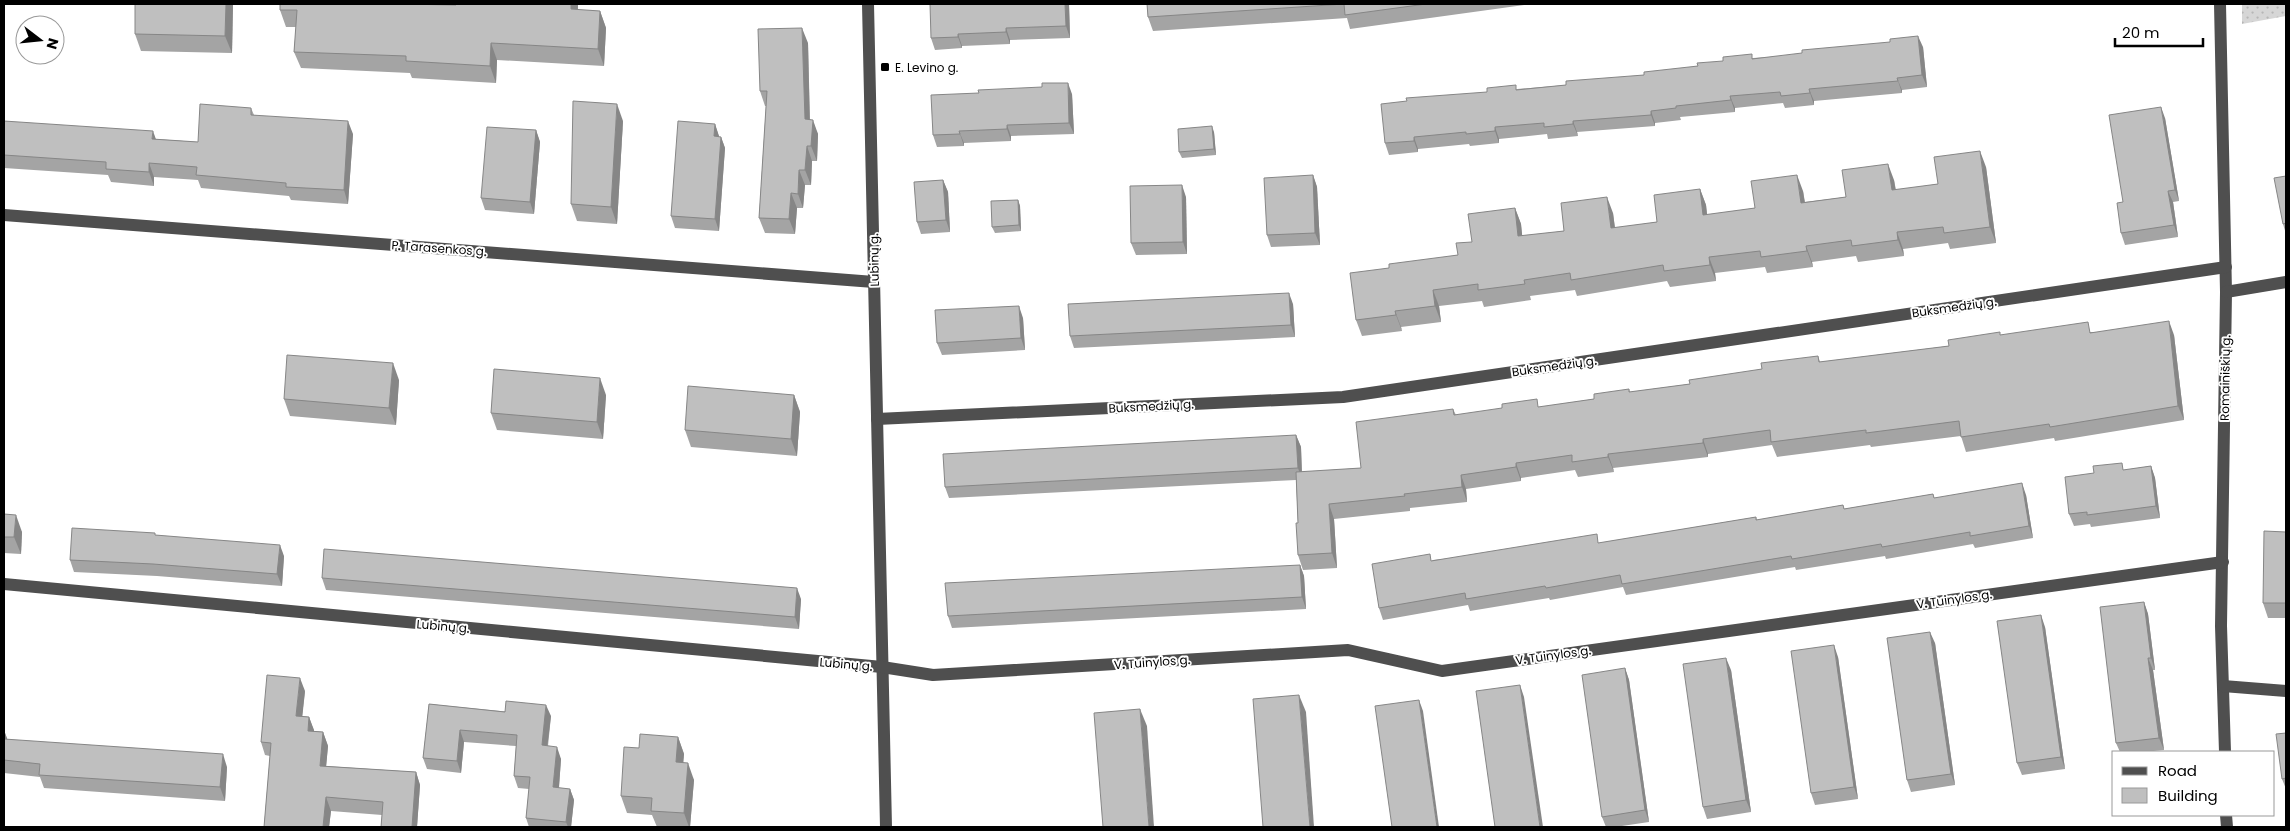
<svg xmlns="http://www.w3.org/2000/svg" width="2290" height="831" viewBox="0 0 2290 831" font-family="Poppins,sans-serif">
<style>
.grass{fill:url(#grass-dots)}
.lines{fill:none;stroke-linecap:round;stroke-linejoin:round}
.minor{stroke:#4f4f4f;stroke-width:12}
.wall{fill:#a4a4a4}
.shaded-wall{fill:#868686}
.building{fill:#bfbfbf;stroke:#868686}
.poi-dot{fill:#000;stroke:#fff;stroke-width:2}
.labels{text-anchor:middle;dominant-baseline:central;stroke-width:4;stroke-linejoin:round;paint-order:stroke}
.poi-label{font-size:12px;fill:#000;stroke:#fff;text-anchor:start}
.street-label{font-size:12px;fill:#000;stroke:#fff}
</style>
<defs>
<pattern id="grass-dots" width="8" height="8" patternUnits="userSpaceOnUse" patternTransform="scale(1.25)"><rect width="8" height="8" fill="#d6d6d6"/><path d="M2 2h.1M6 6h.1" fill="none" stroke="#b6b6b6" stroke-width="1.8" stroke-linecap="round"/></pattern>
</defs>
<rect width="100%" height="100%" fill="#fff"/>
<path class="grass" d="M2242 4H2286V16L2242 24Z"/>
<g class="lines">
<g class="minor">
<path d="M868 4 886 827"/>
<path d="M2220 4 2226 292 2221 626 2225 752"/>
<path d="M4 215 874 282"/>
<path d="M2226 292 2286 282"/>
<path d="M877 419 1343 397 2226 267"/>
<path d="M4 584 882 667 933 675 1348 650 1442 671 2223 562"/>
<path d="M2223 686 2286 691"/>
<path d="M2226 815 2227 827"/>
</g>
</g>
<g class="wall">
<path d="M135 4H233L232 53 141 51 135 34Z"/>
<path d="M456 4H578V10L600 11 606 28 604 66 497 60 496 83 412 78 410 73 301 68 294 52 296 27H286L280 10 456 5Z"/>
<path d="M1069 4 1070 38 1010 40V44L962 46V48L935 50 931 38Z"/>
<path d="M1147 4H1531L1350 29 1347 18 1153 31 1148 17Z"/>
<path d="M808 43 810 119 818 134 817 161H812L811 185H805L803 208H797L795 234 765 233 759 218 766 106H765L760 91Z"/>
<path d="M1923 47 1927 87 1902 90V93L1814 101V105L1785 108 1783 103 1735 108V112L1680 117 1681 120 1655 123V126L1577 132 1578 136 1548 139 1547 134 1499 139V143L1470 146 1469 144 1418 149V152L1389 155 1385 143 1517 89 1566 85 1644 75 1698 66 1753 58Z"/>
<path d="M1072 94 1074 134 1011 136V141L964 143V146L937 147 933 135Z"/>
<path d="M251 108 254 115 353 134 348 204 291 200 289 196 201 188 198 180 154 177V186L111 182 108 175 4 168V121L156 139 198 142Z"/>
<path d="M2165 118 2179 201 2173 202 2178 237 2125 245 2121 233 2123 202Z"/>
<path d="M623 121 617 224 577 221 571 204Z"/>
<path d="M715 124 719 137H721L725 148 719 231 675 228 671 216Z"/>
<path d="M536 130 540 142 534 214 485 210 481 198Z"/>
<path d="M1214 132 1216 155 1182 158 1179 152Z"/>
<path d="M1986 167 1996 243 1950 249 1948 243 1903 249 1904 256 1858 262 1856 256 1812 262 1813 267 1767 273 1765 267 1715 273 1716 281 1670 287 1667 281 1577 296 1575 290 1530 296 1531 300 1484 307 1482 301 1439 306 1441 322 1401 327 1402 331 1362 336 1356 320 1389 268 1458 255 1472 242 1515 208 1521 224 1522 236 1564 231 1613 213 1615 228 1657 222 1700 189 1706 205 1707 215 1755 208 1803 191 1805 202 1846 197 1894 180 1896 190 1938 184Z"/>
<path d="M1313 175 1317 187 1320 245 1271 247 1267 235Z"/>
<path d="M2286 176V234L2283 224Z"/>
<path d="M943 180 948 192 950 232 921 234 917 222Z"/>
<path d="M1186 197 1187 254 1136 255 1131 243Z"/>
<path d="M1018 200 1020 206 1021 231 995 233 992 227Z"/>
<path d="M1293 304 1295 337 1074 348 1070 336Z"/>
<path d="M1023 318 1025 350 942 355 937 343Z"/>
<path d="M2092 332 2174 335 2184 420 2055 441 2054 438 1966 452 1961 436 1871 447 1870 445 1777 457 1772 445 1708 454V457L1613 468 1614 472 1578 477 1575 470 1521 478V481L1466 489 1467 502 1410 508V511L1334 519 1337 568 1303 570 1298 555V523L1296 480 949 498 945 487 1296 435 1301 447 1302 472 1361 468 1453 409 1456 415 1540 407 1594 399 1629 389 1630 392 1690 384 1762 369 1818 356 1820 362 1949 346 2001 335Z"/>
<path d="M399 380 396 425 290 416 284 399Z"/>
<path d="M606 395 603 439 497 430 491 413Z"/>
<path d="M794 395 800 412 797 456 691 447 685 430Z"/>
<path d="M2151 466 2155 478 2160 518 2091 527 2090 524 2074 526 2069 514 2124 470Z"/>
<path d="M1933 494 1934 498 2026 495 2033 538 1975 548 1973 544 1886 559 1885 556 1796 570 1795 567 1626 595 1623 587 1550 600 1549 598 1470 611 1468 605 1383 620 1379 608 1433 560 1600 543 1756 517 1757 520 1843 505 1844 509Z"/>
<path d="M4 514 22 532 21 554 4 553Z"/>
<path d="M2286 532V618H2268L2263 603Z"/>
<path d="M155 535 284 556 282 586 157 576 74 572 70 560Z"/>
<path d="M1300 565 1304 576 1306 609 952 628 948 616Z"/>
<path d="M322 578 801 599 799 629 326 590Z"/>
<path d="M2144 602 2148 614 2155 670H2153L2164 750 2143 752H2120L2116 743Z"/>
<path d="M2045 627 2065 769 2022 775 2017 763Z"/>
<path d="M1935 643 1955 785 1911 792 1907 780Z"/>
<path d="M1838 657 1858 799 1815 805 1811 793Z"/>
<path d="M1625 668 1629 680 1649 822 1615 827H1606L1602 817Z"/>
<path d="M1731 670 1751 812 1707 819 1703 807Z"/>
<path d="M305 691 302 716 309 717 314 731 323 732 328 746 326 766 416 772 420 785 417 827H381L382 815 331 811 329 827H264L270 756 265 755 261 742Z"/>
<path d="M429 704 551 716 548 746 561 759 559 788 570 789 574 800 571 827H529L526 818 529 789 518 788 514 776 516 746 464 742 461 773 427 769 423 758Z"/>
<path d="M4 730 7 739 227 767 225 801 44 788 40 777 4 773Z"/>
<path d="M2286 733V789L2282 779Z"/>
<path d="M678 737 684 754 683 763 694 780 690 827H657L652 815 627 813 621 796 639 748Z"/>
</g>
<g class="shaded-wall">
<path d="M226 4H233L232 53 225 36Z"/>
<path d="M571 4H578L577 26 571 9Z"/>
<path d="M1065 4H1069L1070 38 1066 26Z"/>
<path d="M600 11 606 28 604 66 598 49Z"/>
<path d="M802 28 808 43 810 134 805 119Z"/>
<path d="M1006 28 1010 40V44L1006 32Z"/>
<path d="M958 34 962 46V48L958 37Z"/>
<path d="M1918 36 1923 47 1927 87 1922 75Z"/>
<path d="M491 43 497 60 496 83 490 66Z"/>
<path d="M1897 78 1902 90V93Z"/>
<path d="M1068 83 1072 94 1074 134 1069 123Z"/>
<path d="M1809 89 1814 101V105L1810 93Z"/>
<path d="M1730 96 1735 108V112L1731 100Z"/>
<path d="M617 104 623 121 617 224 611 207Z"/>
<path d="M2161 107 2165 118 2179 201 2175 190Z"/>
<path d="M1651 111 1655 123V126L1651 115Z"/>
<path d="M813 120 818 134 817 161 811 146Z"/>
<path d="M348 121 353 134 348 204 344 190Z"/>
<path d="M1573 121 1577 132 1578 136 1573 124Z"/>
<path d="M715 124 719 136 718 148 714 136Z"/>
<path d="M1007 125 1011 136V141L1007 129Z"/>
<path d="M1212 126 1214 132 1216 155 1214 149Z"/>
<path d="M1495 127 1499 139V143L1495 131Z"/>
<path d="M536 130 540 142 534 214 530 202Z"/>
<path d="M153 131 158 145 152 139Z"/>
<path d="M959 131 964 143V146Z"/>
<path d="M721 137 725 148 719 231 715 219Z"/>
<path d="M1414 137 1418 149V152L1414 141Z"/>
<path d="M807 146 812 161 811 185 805 170Z"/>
<path d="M1980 151 1986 167 1996 243 1990 227Z"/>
<path d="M149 163 154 177V186L149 172Z"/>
<path d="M1888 164 1894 180 1898 207 1892 190Z"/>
<path d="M799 170 805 185 803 208 798 194Z"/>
<path d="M1313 175 1317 187 1320 245 1315 233Z"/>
<path d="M1797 175 1803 191 1807 219 1801 203Z"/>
<path d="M943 180 948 192 950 232 946 220Z"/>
<path d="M1182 185 1186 197 1187 254 1183 242Z"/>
<path d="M1700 189 1706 205 1709 232 1703 215Z"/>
<path d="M2168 191 2173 202 2178 237 2174 225Z"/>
<path d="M791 193 797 208 795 234 789 219Z"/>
<path d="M1607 197 1613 213 1617 245 1611 228Z"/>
<path d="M1018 200 1020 206 1021 231 1019 225Z"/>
<path d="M1515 208 1521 224 1524 253 1518 236Z"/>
<path d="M1897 232 1903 249 1904 256 1898 240Z"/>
<path d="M1806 246 1812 262 1813 267 1807 251Z"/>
<path d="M1709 257 1715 273 1716 281 1710 265Z"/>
<path d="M1433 290 1439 306 1441 322 1435 306Z"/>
<path d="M1289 293 1293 304 1295 337 1291 325Z"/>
<path d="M1019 306 1023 318 1025 350 1021 338Z"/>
<path d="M1395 311 1401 327 1402 331 1396 315Z"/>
<path d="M2169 321 2174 335 2184 420 2178 406Z"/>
<path d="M393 363 399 380 396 425 389 408Z"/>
<path d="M600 378 606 395 603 439 597 422Z"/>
<path d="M794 395 800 412 797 456 791 439Z"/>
<path d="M1296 435 1301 447 1302 480 1298 468Z"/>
<path d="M1703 439 1708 454V457L1703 443Z"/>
<path d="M1608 454 1613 468 1614 472 1608 457Z"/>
<path d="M1516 463 1521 478V481L1516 467Z"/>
<path d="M2151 466 2155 478 2160 518 2156 506Z"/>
<path d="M1461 475 1466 489 1467 502 1462 487Z"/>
<path d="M2022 483 2026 495 2033 538 2029 526Z"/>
<path d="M1329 504 1334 519 1337 568 1332 553Z"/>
<path d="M16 515 22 532 21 554 14 537Z"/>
<path d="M280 545 284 556 282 586 277 574Z"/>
<path d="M1300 565 1304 576 1306 609 1302 597Z"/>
<path d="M797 588 801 599 799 629 795 617Z"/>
<path d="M2144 602 2148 614 2155 670 2151 658Z"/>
<path d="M2041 615 2045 627 2065 769 2061 757Z"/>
<path d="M1930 632 1935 643 1955 785 1951 774Z"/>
<path d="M1834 645 1838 657 1858 799 1854 787Z"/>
<path d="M1726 658 1731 670 1751 812 1746 800Z"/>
<path d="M2148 658 2153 670 2164 750 2159 738Z"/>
<path d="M1625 668 1629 680 1649 822 1645 810Z"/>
<path d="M300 678 305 691 301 729 296 716Z"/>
<path d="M1520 685 1524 697 1543 827H1540Z"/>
<path d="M1299 695 1306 712 1314 827H1310Z"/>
<path d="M1419 700 1423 711 1439 827H1437Z"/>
<path d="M546 705 551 716 546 757 542 745Z"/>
<path d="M1140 709 1147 726 1154 827H1149Z"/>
<path d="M309 717 314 730 313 744 308 731Z"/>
<path d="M4 730 8 741 4 743Z"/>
<path d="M460 730 464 742 461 773 457 761Z"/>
<path d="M323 732 328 746 325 779 320 766Z"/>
<path d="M678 737 684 754 682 779 676 762Z"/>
<path d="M557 747 561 759 558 799 553 787Z"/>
<path d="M223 754 227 767 225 801 220 787Z"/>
<path d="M688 763 694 780 690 827H689L684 813Z"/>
<path d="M416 772 420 785 417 827H412Z"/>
<path d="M570 789 574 800 571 827H568L566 822Z"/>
<path d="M326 797 331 811 329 827H323Z"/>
</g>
<g class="building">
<path d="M135 4H226L225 36 135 34Z"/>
<path d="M280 4H399L456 5V4H571V9L600 11 598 49 491 43 490 66 406 61V56L294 52 297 10H280Z"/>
<path d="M930 4H1065L1066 26 1006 28V32L958 34V37L931 38Z"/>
<path d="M1147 4H1426L1345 15 1344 4 1148 17Z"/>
<path d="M802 28 805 119 813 120 811 146H807L805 170H799L798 194 791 193 789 219 759 218 767 91H760L758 29Z"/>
<path d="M1918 36 1922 75 1897 78 1898 81 1809 89 1810 93 1781 96 1780 92 1730 96 1731 100 1676 106V108L1651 111V115L1573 121V124L1544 127V123L1495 127V131L1466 134V132L1414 137V141L1385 143 1381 104 1407 101 1406 98 1487 92V88L1516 85V90L1566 85V81L1644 75V72L1698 66 1697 63 1723 61V57L1752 54V59L1802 53V50L1890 42V39Z"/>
<path d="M1042 83H1068L1069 123 1007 125V129L959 131 960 134 933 135 931 95 979 93 978 90 1042 87Z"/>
<path d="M573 101 617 104 611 207 571 204Z"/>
<path d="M200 104 251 108V115L348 121 344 190 286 187V183L196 175 197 167 149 163V172L106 169V162L4 155V121L153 131 152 139 198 142Z"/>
<path d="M2161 107 2175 190 2168 191 2174 225 2121 233 2117 203 2123 202 2109 115Z"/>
<path d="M678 121 715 124 714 136 721 137 715 219 671 216Z"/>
<path d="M1212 126 1214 149 1179 152 1178 129Z"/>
<path d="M487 127 536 130 530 202 481 198Z"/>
<path d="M1980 151 1990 227 1944 233 1943 227 1897 232 1898 240 1852 246 1851 240 1806 246 1807 251 1761 257 1760 251 1709 257 1710 265 1664 271 1663 265 1571 280 1570 273 1524 280 1525 284 1478 290V284L1433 290 1435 306 1395 311 1396 315 1356 320 1350 273 1389 268V264L1458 255 1456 243 1472 242 1468 214 1515 208 1518 236 1564 231 1561 203 1607 197 1611 228 1657 222 1654 195 1700 189 1703 215 1755 208 1751 181 1797 175 1801 203 1846 197 1842 170 1888 164 1892 190 1938 184 1934 157Z"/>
<path d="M1313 175 1315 233 1267 235 1264 178Z"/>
<path d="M2286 176V223L2283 224 2274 178Z"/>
<path d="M943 180 946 220 917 222 914 182Z"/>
<path d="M1182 185 1183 242 1131 243 1130 186Z"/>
<path d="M1018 200 1019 225 992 227 991 201Z"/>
<path d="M1289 293 1291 325 1070 336 1068 304Z"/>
<path d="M1019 306 1021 338 937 343 935 310Z"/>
<path d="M2169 321 2178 406 2050 427 2049 424 1961 437 1959 421 1866 433V430L1771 442 1770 430 1703 439V443L1608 454V457L1572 462V455L1516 463V467L1461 475 1462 487 1404 494 1405 496 1329 504 1332 553 1298 555 1296 523H1298L1296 472 1361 468 1356 422 1453 409 1454 415 1502 408V404L1537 399 1538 407 1594 399V394L1629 389V392L1690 384 1689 380 1762 369 1761 363 1818 356 1819 362 1949 346 1948 340 2000 332V335L2088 322 2090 333Z"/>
<path d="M287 355 393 363 389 408 284 399Z"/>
<path d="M494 369 600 378 597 422 491 413Z"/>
<path d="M688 386 794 395 791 439 685 430Z"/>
<path d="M1296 435 1298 468 945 487 943 454Z"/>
<path d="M2122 463 2123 470 2151 466 2156 506 2087 515V512L2069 514 2065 477 2094 473 2093 466Z"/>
<path d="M2022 483 2029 526 1970 536V532L1882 547 1881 544 1792 559 1791 556 1622 584 1620 575 1546 588 1545 586 1466 599 1465 593 1379 608 1372 564 1430 554 1431 561 1597 534 1598 543 1756 517V520L1843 505 1844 509 1933 494 1934 498Z"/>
<path d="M4 514 16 515 14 537H4Z"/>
<path d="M72 528 155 533V535L280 545 277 574 153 564 70 560Z"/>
<path d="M2264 531 2286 532V603H2263Z"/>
<path d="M324 549 797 588 795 617 322 578Z"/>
<path d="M1300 565 1302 597 948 616 945 583Z"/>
<path d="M2144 602 2151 658H2148L2159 738 2116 743 2100 607Z"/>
<path d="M2041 615 2061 757 2017 763 1997 621Z"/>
<path d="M1930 632 1951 774 1907 780 1887 638Z"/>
<path d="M1834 645 1854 787 1811 793 1791 651Z"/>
<path d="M1726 658 1746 800 1703 807 1683 664Z"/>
<path d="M1625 668 1645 810 1602 817 1582 675Z"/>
<path d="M267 675 300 678 296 716 309 717 308 731 323 732 320 766 416 772 412 827H381L383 802 326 797 323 827H264L271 743 261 742Z"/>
<path d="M1520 685 1540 827H1495L1476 691Z"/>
<path d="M1299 695 1310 827H1263L1253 699Z"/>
<path d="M1419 700 1437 827H1392L1375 706Z"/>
<path d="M506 701 546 705 542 745 557 747 553 787 570 789 566 822 526 818 530 777 514 776 517 735 460 730 457 761 423 758 429 704 505 712Z"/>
<path d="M1140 709 1149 827H1103L1094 713Z"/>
<path d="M2286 733V778L2282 779 2276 734Z"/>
<path d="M640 734 678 737 676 762 688 763 684 813 651 811 652 798 621 796 624 747 639 748Z"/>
<path d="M4 739 223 754 220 787 39 775 40 764 4 760Z"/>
</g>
<rect class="poi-dot" x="880" y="62" width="10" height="10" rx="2.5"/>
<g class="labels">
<g class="poi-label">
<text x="895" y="67">E. Levino g.</text>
</g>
<g class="street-label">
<text transform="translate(439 248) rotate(4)">P. Tarasenkos g.</text>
<text transform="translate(874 260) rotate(-91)">Lubinų g.</text>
<text transform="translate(1954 307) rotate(-8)">Buksmedžių g.</text>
<text transform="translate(1554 366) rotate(-8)">Buksmedžių g.</text>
<text transform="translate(2225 378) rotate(-89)">Romainiškių g.</text>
<text transform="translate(1151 406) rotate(-3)">Buksmedžių g.</text>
<text transform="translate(1954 599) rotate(-8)">V. Tuinylos g.</text>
<text transform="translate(443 626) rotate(5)">Lubinų g.</text>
<text transform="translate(1553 655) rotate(-8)">V. Tuinylos g.</text>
<text transform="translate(1152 662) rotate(-4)">V. Tuinylos g.</text>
<text transform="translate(846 664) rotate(5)">Lubinų g.</text>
</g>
</g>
<rect width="2290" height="831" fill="none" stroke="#000000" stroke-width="10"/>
<rect x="2112" y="751" width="162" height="65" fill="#ffffff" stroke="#999999"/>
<rect x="2122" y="767" width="25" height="8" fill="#4f4f4f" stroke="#999999"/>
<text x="2158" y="776" font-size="15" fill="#000000">Road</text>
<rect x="2122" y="788" width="25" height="15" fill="#bfbfbf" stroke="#999999"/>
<text x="2158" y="801" font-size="15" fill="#000000">Building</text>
<g transform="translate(40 40) rotate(106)"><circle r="24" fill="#ffffff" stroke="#999999"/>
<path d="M0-4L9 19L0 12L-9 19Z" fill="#000000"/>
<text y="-8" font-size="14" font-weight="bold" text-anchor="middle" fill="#000000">N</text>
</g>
<path d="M2115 38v8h88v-8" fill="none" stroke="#000000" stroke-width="2.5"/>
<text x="2122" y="38" font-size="15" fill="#000000" stroke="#ffffff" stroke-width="4" paint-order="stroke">20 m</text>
</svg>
